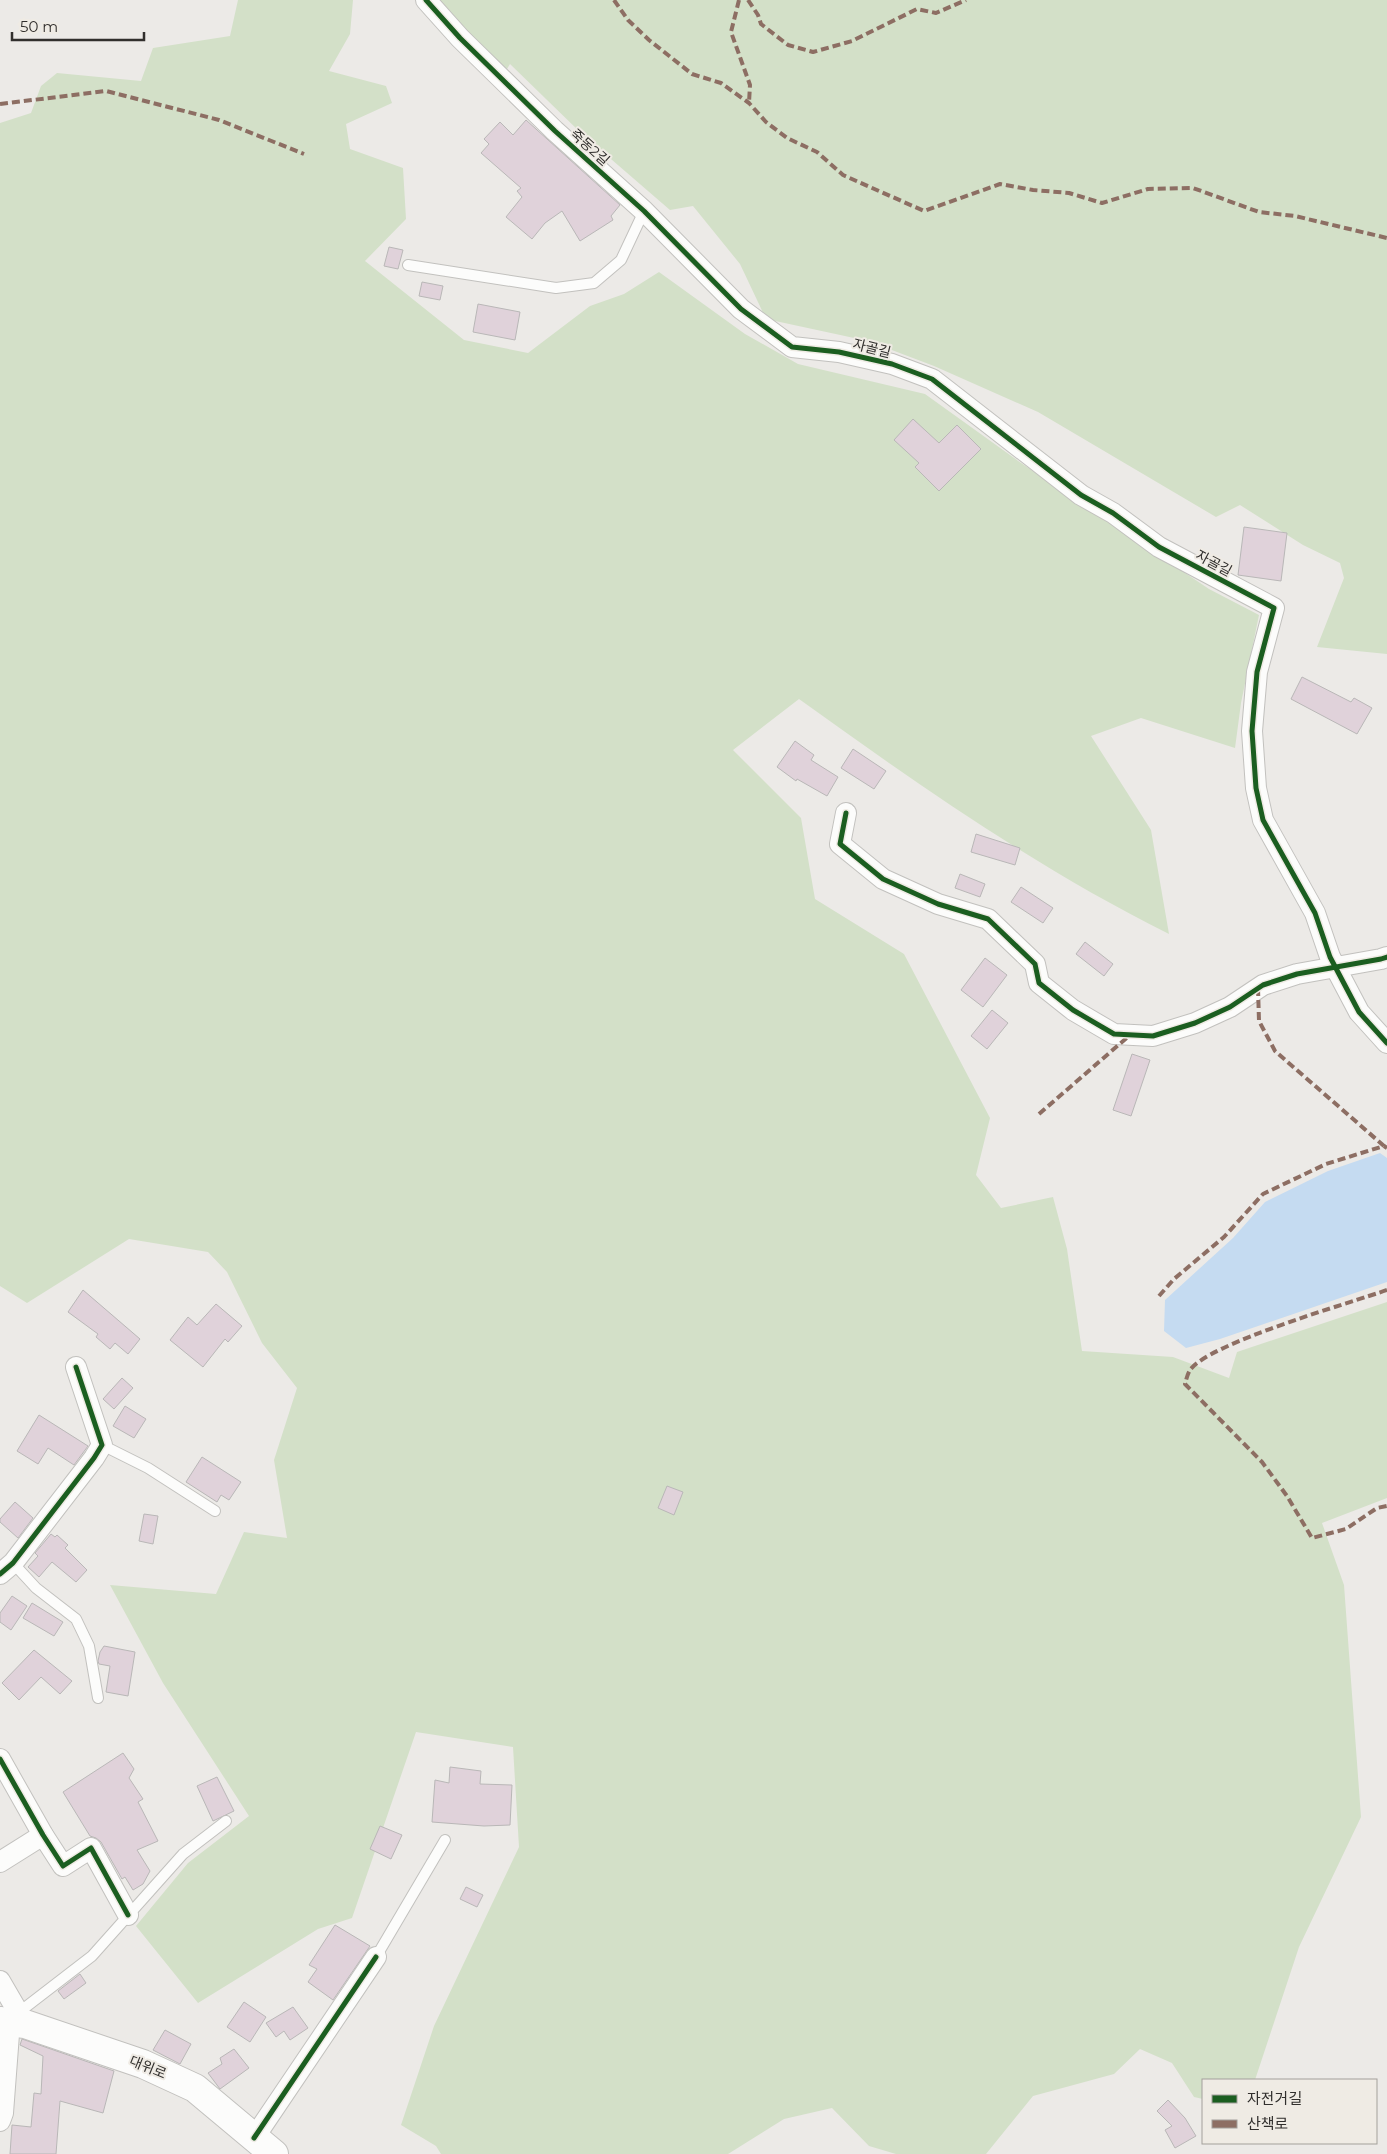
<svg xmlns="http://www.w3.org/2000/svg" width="1387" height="2154" viewBox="0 0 1387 2154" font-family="Montserrat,'Noto Sans KR',sans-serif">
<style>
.green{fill:#d3e0c8}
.water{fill:#c5dbf1}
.building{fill:#e0d2da;stroke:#b9b7b7}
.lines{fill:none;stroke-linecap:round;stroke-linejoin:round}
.lane-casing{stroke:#c2c1be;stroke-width:12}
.street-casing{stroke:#c2c1be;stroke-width:22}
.secondary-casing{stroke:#c2c1be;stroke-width:30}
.lane{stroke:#fcfcfb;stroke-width:10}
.street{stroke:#fcfcfb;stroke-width:20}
.secondary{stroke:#fcfcfb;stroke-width:28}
.quiet{stroke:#8d6e63;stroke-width:4;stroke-dasharray:8 4;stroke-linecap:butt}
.cycleway-casing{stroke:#efebe4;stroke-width:8}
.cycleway{stroke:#1b5e20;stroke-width:5}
.labels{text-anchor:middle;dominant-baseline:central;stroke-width:4;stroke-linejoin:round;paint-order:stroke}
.street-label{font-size:14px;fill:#312f2d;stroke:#efebe4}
</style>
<rect width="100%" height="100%" fill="#eceae7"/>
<g class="green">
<path d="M238 0H353L350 34 329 71 386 86 392 103 346 124 350 149 403 168 406 219 365 261 464 340 528 353 590 306 624 294 659 272 745 334 798 364 925 394 1021 463 1209 589 1259 615 1241 703 1235 748 1141 718 1091 736 1151 830 1169 934C1038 869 917 784 799 699L733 750 801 818 815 899 904 954 990 1118 976 1175 1001 1208 1053 1197 1067 1249 1082 1351 1173 1357 1229 1378 1237 1352 1387 1302V1498L1322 1523 1344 1585 1361 1817 1299 1947 1255 2080H1203V2099L1194 2097 1172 2063 1140 2049 1114 2074 1033 2096 986 2154H896L869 2146 832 2108 784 2119 728 2154H441L436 2146 401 2125 434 2026 519 1847 513 1747 416 1732 352 1918 318 1929 198 2003 136 1926 188 1863 249 1816 163 1683 110 1585 216 1594 244 1532 287 1538 274 1460 297 1388 262 1343 227 1272 208 1252 129 1239 27 1303 0 1286V123L31 113 41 86 57 73 141 81 153 48 230 36Z"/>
<path d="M424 0H1387V654L1317 647 1344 578 1340 563 1303 545 1240 505 1216 517 1038 412 934 366 868 341 766 319 740 264 693 206 670 210 582 134 510 64 504 74Z"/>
</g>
<path class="water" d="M1380 1153 1387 1158V1282L1220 1339 1186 1348 1164 1331 1165 1300 1233 1238 1265 1202 1328 1171Z"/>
<g class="building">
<path d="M526 120 620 205 611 216 613 220 580 241 562 211 545 223 532 239 506 217 522 197 517 191 521 188 481 153 489 144 484 139 500 122 513 135Z"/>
<path d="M389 247 403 250 398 269 384 266Z"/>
<path d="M422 282 443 286 440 300 419 296Z"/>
<path d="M478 304 520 312 515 340 473 332Z"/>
<path d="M913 419 939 443 957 425 981 449 939 491 915 467 919 463 894 440Z"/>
<path d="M1244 527 1287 533 1281 581 1238 575Z"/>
<path d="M1302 677 1351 702 1354 698 1372 708 1357 734 1291 699Z"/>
<path d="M795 741 814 755 811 760 838 777 827 796 797 779 796 781 777 767Z"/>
<path d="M853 749 886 771 874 789 841 768Z"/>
<path d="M976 834 1020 848 1015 865 971 852Z"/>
<path d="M960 874 985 884 980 897 955 888Z"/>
<path d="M1021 887 1053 908 1043 923 1011 902Z"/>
<path d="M1085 942 1113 964 1104 976 1076 954Z"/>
<path d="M985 958 1007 975 983 1007 961 990Z"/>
<path d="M992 1010 1008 1023 987 1049 971 1036Z"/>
<path d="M1132 1054 1150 1060 1131 1116 1113 1110Z"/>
<path d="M83 1290 140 1339 128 1354 115 1343 110 1349 96 1337 98 1334 68 1312Z"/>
<path d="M216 1304 242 1326 228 1342 225 1339 203 1367 170 1340 188 1317 197 1325Z"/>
<path d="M122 1378 133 1388 114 1409 103 1399Z"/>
<path d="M125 1406 146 1419 134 1438 113 1426Z"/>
<path d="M39 1415 88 1446 74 1465 48 1448 38 1464 17 1451Z"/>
<path d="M202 1457 241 1482 229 1500 221 1495 217 1502 186 1482Z"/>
<path d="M667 1486 683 1492 674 1515 658 1508Z"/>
<path d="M15 1502 33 1518 18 1538 0 1522V1519Z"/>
<path d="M144 1514 158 1516 153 1544 139 1541Z"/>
<path d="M51 1534 55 1537 57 1535 68 1545 65 1548 87 1570 76 1582 52 1562 39 1577 28 1567 38 1556 35 1553Z"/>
<path d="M12 1596 27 1606 11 1630 0 1622V1613Z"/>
<path d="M32 1603 63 1622 54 1636 23 1618Z"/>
<path d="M104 1646 135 1652 128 1696 106 1692 110 1666 99 1664 98 1661 100 1652Z"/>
<path d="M34 1650 72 1681 60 1694 41 1677 19 1700 2 1683Z"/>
<path d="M123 1753 134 1769 129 1778 143 1799 138 1802 158 1841 137 1850 150 1871 143 1884 133 1890 125 1877 122 1879 101 1842 96 1838 90 1836 63 1792Z"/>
<path d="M450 1767 481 1771 480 1784 512 1785 510 1825 484 1826 432 1822 435 1780 449 1783Z"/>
<path d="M217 1777 234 1811 213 1821 197 1786Z"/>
<path d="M380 1826 402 1835 391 1859 370 1849Z"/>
<path d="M466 1887 483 1895 477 1907 460 1899Z"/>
<path d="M335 1925 370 1946 333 2000 308 1982 317 1969 309 1965Z"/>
<path d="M80 1974 86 1983 64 1999 58 1991Z"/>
<path d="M244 2002 266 2017 250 2042 227 2027Z"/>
<path d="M293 2007 308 2028 290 2040 284 2031 276 2037 266 2023Z"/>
<path d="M165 2030 191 2044 180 2064 153 2050Z"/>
<path d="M22 2039 114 2071 103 2113 60 2101 56 2154H10L12 2125 31 2127 34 2093 41 2094 43 2056 20 2045Z"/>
<path d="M234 2049 249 2068 220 2089 208 2073 222 2064 220 2058Z"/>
<path d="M1168 2100 1185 2118 1196 2136 1175 2148 1165 2130 1172 2126 1157 2111Z"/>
</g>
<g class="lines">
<defs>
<g id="lane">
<path d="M408 265 556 288 594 283 621 260 644 211"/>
<path d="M102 1445 148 1468 215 1511"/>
<path d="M13 1563 36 1588 76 1619 89 1646 98 1698"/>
<path d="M376 1957 445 1840"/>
<path d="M18 2013 92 1956 183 1854 226 1821"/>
</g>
<g id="street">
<path d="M426 0 460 38 555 131 644 211 741 309 792 347 839 352 892 364 932 379 1081 495 1113 513 1159 547 1274 608 1257 672 1252 731 1256 788 1263 820 1315 913 1330 957 1359 1012 1387 1043"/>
<path d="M846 813 840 844 883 879 938 904 988 919 1035 964 1039 983 1073 1010 1114 1034 1153 1036 1195 1023 1230 1007 1263 985 1297 974 1381 959 1387 957"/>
<path d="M0 1574 13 1563 94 1458 102 1445 76 1367"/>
<path d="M0 1759 43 1835 63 1866 91 1848 128 1915"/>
<path d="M0 1862 43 1835"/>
<path d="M0 1981 25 2024"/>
<path d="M0 2121 3 2113 10 2021"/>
<path d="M254 2138 376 1957"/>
</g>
<path id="secondary" d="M0 2021 25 2024 143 2064 195 2088 274 2154"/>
</defs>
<use href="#lane" class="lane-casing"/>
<use href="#street" class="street-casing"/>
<use href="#secondary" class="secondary-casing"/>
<use href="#lane" class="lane"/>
<use href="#street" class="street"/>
<use href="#secondary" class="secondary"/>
<g class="quiet">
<path d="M614 0 628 20 649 40 692 74 721 83 749 103 766 122 787 138 817 152 843 175 924 211 1000 184 1033 190 1069 193 1102 203 1148 189 1193 188 1259 212 1295 216 1387 238"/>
<path d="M739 0 731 32 750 85 749 103"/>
<path d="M748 0 758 15 761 24 788 45 813 52 852 41 917 9 936 13 966 0"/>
<path d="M0 104 106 91 219 120 304 154"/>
<path d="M1258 988 1259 1021 1275 1051 1384 1146"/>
<path d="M1039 1114 1130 1035"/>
<path d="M1387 1290C1350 1303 1209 1343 1190 1370 1188 1373 1186 1380 1185 1384L1262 1462 1287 1496 1312 1538 1346 1529 1377 1508 1387 1506"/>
<path d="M1159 1296 1174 1279 1224 1237 1263 1194 1326 1164 1384 1146 1387 1148"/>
</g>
<defs>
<g id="cycleway">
<path d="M426 0 460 38 555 131 644 211 741 309 792 347 839 352 892 364 932 379 1081 495 1113 513 1159 547 1274 608 1257 672 1252 731 1256 788 1263 820 1315 913 1330 957 1359 1012 1387 1043"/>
<path d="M846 813 840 844 883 879 938 904 988 919 1035 964 1039 983 1073 1010 1114 1034 1153 1036 1195 1023 1230 1007 1263 985 1297 974 1381 959 1387 957"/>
<path d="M0 1574 13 1563 94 1458 102 1445 76 1367"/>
<path d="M0 1759 43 1835 63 1866 91 1848 128 1915"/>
<path d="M254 2138 376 1957"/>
</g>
</defs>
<use href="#cycleway" class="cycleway-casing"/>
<use href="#cycleway" class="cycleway"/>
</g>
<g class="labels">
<g class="street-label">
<text transform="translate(590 147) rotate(42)">죽동2길</text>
<text transform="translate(872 348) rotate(14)">자골길</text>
<text transform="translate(1214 563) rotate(28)">자골길</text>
<text transform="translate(148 2067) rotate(22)">대위로</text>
</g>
</g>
<rect x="1202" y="2079" width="175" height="65" fill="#efebe4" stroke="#a3a09b"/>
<rect x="1212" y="2095" width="25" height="8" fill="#1b5e20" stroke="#a3a09b"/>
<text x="1247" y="2104" font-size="15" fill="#312f2d">자전거길</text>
<rect x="1212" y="2120" width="25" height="8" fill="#8d6e63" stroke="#a3a09b"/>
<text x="1247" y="2129" font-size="15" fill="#312f2d">산책로</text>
<path d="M12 32v8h132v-8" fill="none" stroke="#312f2d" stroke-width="2.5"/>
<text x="20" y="32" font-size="15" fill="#312f2d" stroke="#efebe4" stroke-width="4" paint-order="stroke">50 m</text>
</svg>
